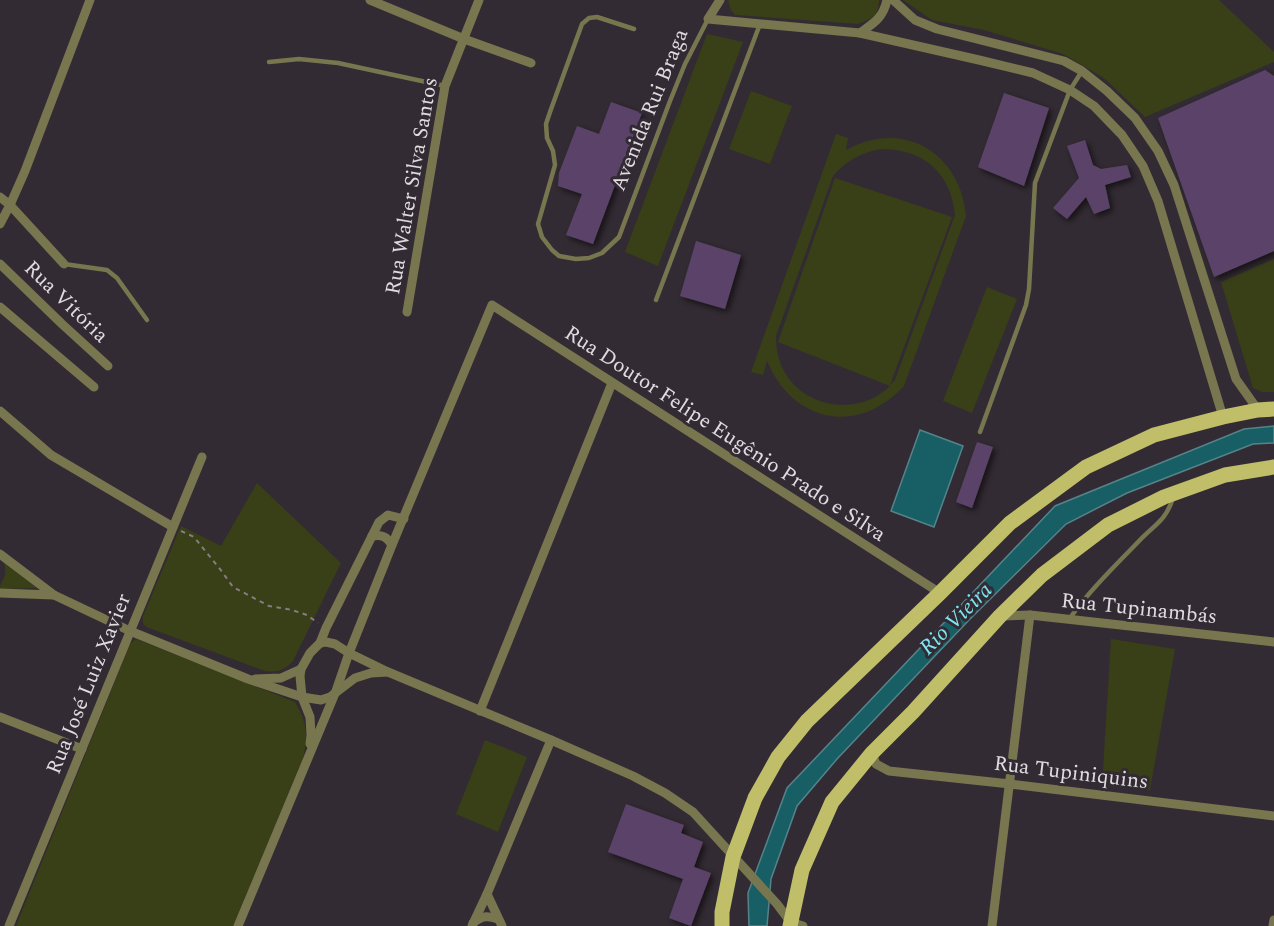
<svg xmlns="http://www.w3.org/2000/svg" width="1274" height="926" viewBox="0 0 1274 926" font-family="Spectral,serif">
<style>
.green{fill:#393f17;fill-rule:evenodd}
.water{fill:#185e65;stroke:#54848a;stroke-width:1.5}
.building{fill:#5a4369;filter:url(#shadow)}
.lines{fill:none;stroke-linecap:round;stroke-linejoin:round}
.path{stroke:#847d83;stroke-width:2;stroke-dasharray:4.5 4.5;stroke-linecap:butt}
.lane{stroke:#77764f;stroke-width:4.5}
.street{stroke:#77764f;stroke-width:9}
.primary{stroke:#c1be69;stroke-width:15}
.labels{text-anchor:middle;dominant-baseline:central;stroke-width:6;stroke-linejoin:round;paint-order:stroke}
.street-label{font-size:21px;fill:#e1dbe0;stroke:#332b33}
.water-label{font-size:22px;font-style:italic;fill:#7fe6f0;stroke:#332b33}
</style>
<defs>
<filter id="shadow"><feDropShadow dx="3" dy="3" stdDeviation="3" flood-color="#0009"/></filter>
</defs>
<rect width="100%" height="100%" fill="#332b33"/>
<g class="green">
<path d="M728 0H879C878 17 873 18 858 24L735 15 731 10Z"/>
<path d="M903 0H1219L1274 52V62L1145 117 1104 78 1063 54 984 30 932 20Z"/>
<path d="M707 34 743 42 658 266 625 252Z"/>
<path d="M751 91 792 106 770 164 729 149Z"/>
<path d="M836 134 848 138 846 150C903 118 961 153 966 216L904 386C858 436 793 423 767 361L763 375 751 372ZM884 149C925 150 951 174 955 215L895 380 890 385 952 217 835 178 778 342 890 386C861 415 810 410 787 376 779 364 776 350 776 336L833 176C847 160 863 151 884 149Z"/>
<path d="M1274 259V392H1262L1253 388 1221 282Z"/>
<path d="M987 287 1017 299 972 413 943 401Z"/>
<path d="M257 483 341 563 293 661C285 670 277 673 265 671L149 628C143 626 142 622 143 616L181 526 221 546Z"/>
<path d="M4 562 37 588 0 589C0 584 2 582 4 578 6 573 5 567 4 562Z"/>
<path d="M136 639 295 702C307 721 309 739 302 761L233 926H16L130 644Z"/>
<path d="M1111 639 1175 649 1150 790 1102 786Z"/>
<path d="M485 740 527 757 498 832 456 814Z"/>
</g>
<g class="water">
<path d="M1274 426V443L1253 444 1127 493 1066 524 970 619 837 759 797 806 771 879 767 926H749L748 893 787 788 1055 506 1244 429Z"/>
<path d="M920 430 963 446 934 527 891 511Z"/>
</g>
<g class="building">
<path d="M1265 70 1274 76V251L1214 277 1158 118Z"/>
<path d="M1004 93 1049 108 1024 186 978 167Z"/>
<path d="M611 102 642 113 593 244 566 235 582 194 558 186 559 173 577 126 599 134Z"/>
<path d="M1085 140 1093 165 1101 169 1127 165 1131 177 1105 185 1110 208 1094 214 1086 197 1067 219 1053 208 1079 178 1067 146Z"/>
<path d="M696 241 741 255 725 309 680 296Z"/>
<path d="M977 442 993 447 972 508 956 502Z"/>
<path d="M626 804 684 825 681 833 703 842 694 867 711 873 691 926 669 918 683 879 608 852Z"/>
</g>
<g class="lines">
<path class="path" d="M181 531 194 537 220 569 233 587 269 606 292 610 307 615 318 623"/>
<g class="lane">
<path d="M634 29 597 17 589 18 582 24 550 112 546 124 547 138 553 151 555 165 538 224 542 237 552 250 559 256 576 259 589 258 602 253 619 237 670 101 685 64 708 19"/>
<path d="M269 62 299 59 338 63 445 86"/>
<path d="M64 264 107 270 117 278 147 320"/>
<path d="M656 300 760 24"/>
<path d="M980 432 1026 305 1029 289 1035 183 1070 90 1082 71"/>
<path d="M1070 618C1090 590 1115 566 1139 541 1155 524 1165 522 1173 498"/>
</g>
<g class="street">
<path d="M370 0 464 39 531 63"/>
<path d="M720 0 708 19 860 33 979 60 1033 73 1070 90 1094 106 1122 135 1143 166 1158 201 1223 417"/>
<path d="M893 0 915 20 937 29 1064 61 1082 71 1107 91 1135 118 1158 151 1174 185 1236 379 1258 410"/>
<path d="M860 33C874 23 883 18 887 0"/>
<path d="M0 197 10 205 64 264"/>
<path d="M0 224 10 205 25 171 90 0"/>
<path d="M0 264 62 324 108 366"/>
<path d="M0 307 94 387"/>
<path d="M407 312 445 86 479 0"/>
<path d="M0 411 51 455 173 527"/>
<path d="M372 536C382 534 387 537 392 545"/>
<path d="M0 554 54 595 130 631 248 679 302 697 321 700 330 697 355 678 371 673 388 672"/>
<path d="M0 593 54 595"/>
<path d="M1002 616 1030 615 1274 642"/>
<path d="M320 643 326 642 335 644 349 653 388 672 551 740 633 776 665 793 693 812 777 904 792 924"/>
<path d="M255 679 281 678 301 669"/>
<path d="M480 711 612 383"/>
<path d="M0 717 82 749"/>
<path d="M310 744 311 735 310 717 302 697 300 676 301 669 310 653 320 643 326 628 379 522 388 515 404 519"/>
<path d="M872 753 876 764 889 771 1010 784 1274 816"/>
<path d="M487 894 502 926"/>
<path d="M790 922 803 926"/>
<path d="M473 923C482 916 487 915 498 919"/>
<path d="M9 926 202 457"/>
<path d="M238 926 336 691 349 653 392 545 492 305 940 593"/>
<path d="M472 926 487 894 551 740"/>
<path d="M992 926 1030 615"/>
<path d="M1273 926 1274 920"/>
</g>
<g class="primary">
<path d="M722 926V912L733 857 755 798 778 757 807 721 940 593 1010 523 1086 467 1154 435 1223 417 1258 410 1274 409"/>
<path d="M790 926 802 870 832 802 872 753 913 712 1000 616 1042 575 1108 525 1164 497 1225 475 1274 467"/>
</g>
</g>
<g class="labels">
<g class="street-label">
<text transform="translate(650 110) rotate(-68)">Avenida Rui Braga</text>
<text transform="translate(412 186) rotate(-80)">Rua Walter Silva Santos</text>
<text transform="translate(66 302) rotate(44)">Rua Vitória</text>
<text transform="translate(725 434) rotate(33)">Rua Doutor Felipe Eugênio Prado e Silva</text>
<text transform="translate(1139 609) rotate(6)">Rua Tupinambás</text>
<text transform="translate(89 684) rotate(-68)">Rua José Luiz Xavier</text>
<text transform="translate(1071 773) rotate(7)">Rua Tupiniquins</text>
</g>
<g class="water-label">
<text transform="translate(956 619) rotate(-45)">Rio Vieira</text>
</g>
</g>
</svg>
